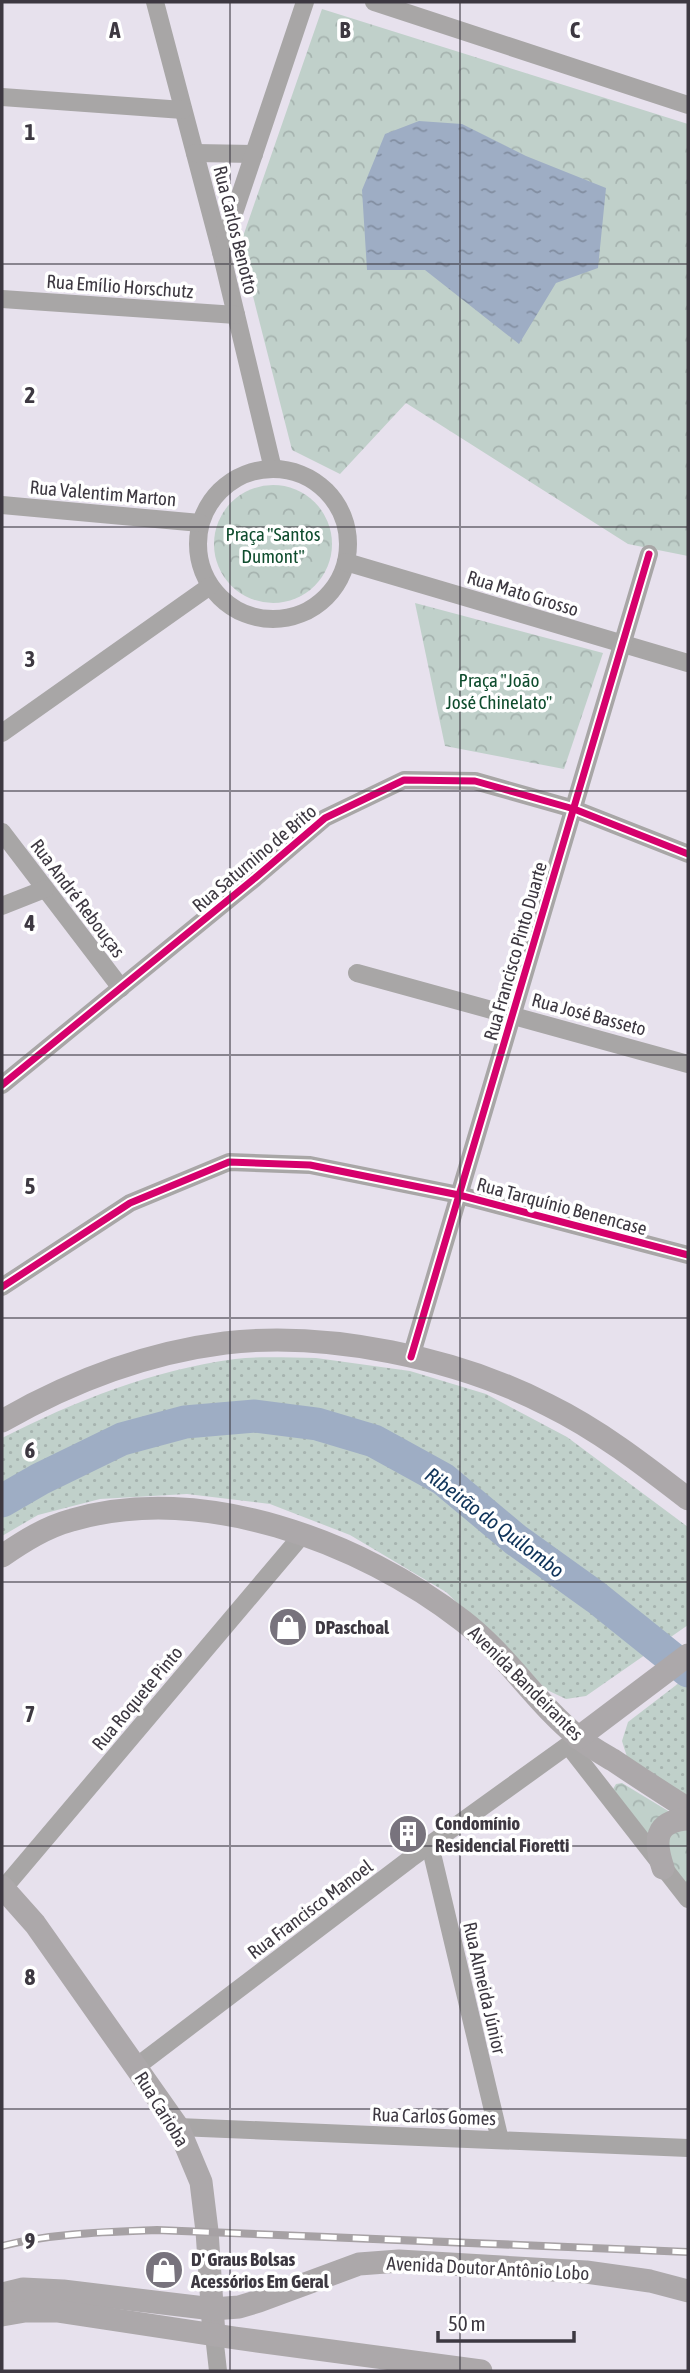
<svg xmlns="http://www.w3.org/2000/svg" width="690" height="2373" viewBox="0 0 690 2373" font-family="'Asap Condensed',sans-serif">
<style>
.grass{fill:url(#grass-dots)}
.forest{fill:url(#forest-crowns)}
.water{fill:url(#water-ripples)}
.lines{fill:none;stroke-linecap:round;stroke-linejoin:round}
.river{stroke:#9eadc4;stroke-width:33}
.minor{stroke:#a8a6a6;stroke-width:18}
.major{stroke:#aca8aa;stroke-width:23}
.rail-casing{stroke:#a6a1a4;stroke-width:8}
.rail{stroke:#fff;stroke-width:5;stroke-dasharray:16;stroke-linecap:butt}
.cycleway-casing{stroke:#fff;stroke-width:11}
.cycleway{stroke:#d6006c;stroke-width:7}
.grid{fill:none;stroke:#3d3841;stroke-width:2;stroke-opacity:0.55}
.labels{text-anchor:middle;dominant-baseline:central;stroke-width:7;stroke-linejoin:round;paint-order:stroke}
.street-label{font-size:19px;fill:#3d3841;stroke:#fff}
.park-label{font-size:19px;fill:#0e4c2d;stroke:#fff}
.poi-label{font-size:19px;font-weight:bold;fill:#3d3841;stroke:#fff;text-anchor:start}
.water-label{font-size:21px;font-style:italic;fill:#10345a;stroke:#fff}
.grid-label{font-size:23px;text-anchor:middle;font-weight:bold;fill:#3d3841;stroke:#fff;stroke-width:7;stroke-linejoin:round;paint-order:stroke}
</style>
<defs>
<pattern id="grass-dots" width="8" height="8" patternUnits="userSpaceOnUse" patternTransform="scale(1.75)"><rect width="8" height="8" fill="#c0d0ca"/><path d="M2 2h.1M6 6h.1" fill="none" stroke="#a6b3af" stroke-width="1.8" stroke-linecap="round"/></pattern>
<pattern id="forest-crowns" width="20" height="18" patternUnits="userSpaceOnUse" patternTransform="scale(1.75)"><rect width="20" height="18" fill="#c0d0ca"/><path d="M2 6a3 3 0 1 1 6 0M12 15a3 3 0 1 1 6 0" fill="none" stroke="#a6b3af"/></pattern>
<pattern id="water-ripples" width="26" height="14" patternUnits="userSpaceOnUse" patternTransform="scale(1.75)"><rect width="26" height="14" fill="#9eadc4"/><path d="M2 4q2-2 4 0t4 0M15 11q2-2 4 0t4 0" fill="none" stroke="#828ea1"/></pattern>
</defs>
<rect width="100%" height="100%" fill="#e7e1ed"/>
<g class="grass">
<path d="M316 1358 410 1371 486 1394 567 1437 688 1527V1625L586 1696 566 1699 547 1690 446 1592 350 1535 270 1504 187 1494 100 1499 38 1515 2 1536V1438C75 1401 153 1370 235 1359 261 1356 290 1358 316 1358Z"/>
<path d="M688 1676V1799L628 1760 622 1741 628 1722Z"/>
</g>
<g class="forest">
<path d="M322 9 688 124V556L628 544 406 403 340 474 292 450 240 245Z"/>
<circle cx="273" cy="544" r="59"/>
<path d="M415 603 603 653 564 769 445 746Z"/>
<path d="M622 1783 688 1823V1887L613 1789 616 1784Z"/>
</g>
<path class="water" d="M419 121 462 124 526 156 606 188 598 268 556 283 519 344 425 270H367L362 190 385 134Z"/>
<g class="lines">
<path class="river" d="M2 1501 40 1479 122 1439 185 1422 255 1416 317 1424 374 1441 443 1479 516 1540 597 1598 688 1671"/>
<g class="minor">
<path d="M155 2 221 252 273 469"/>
<path d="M374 2 688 105"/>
<path d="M2 97 183 110"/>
<path d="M195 153 254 154"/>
<path d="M221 252 305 2"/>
<path d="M2 299 236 315"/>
<circle cx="273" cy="544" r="75"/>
<path d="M2 505 200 523"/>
<path d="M346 562 688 663"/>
<path d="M2 733 210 586"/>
<path d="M2 832 121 988"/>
<path d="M2 906 45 889"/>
<path d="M357 973 688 1064"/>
<path d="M2 1085 255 878 325 818 404 780 475 781 574 809 688 854"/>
<path d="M2 1287 130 1203 229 1162 310 1165 459 1195 688 1255"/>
<path d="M411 1357 649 554"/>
<path d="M568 1745 688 1899"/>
<path d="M430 1845 500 2140"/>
<path d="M3 1889 303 1534"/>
<path d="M136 2067 410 1859 578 1738"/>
<path d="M178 2127 688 2148"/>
<path d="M214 2335 218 2371"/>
</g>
<g class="major">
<path d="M2 1421C70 1382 147 1353 225 1343 328 1331 457 1358 548 1405 599 1430 644 1465 688 1499"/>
<path d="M2 1556C24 1541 46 1527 72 1520 201 1482 360 1541 463 1621 507 1655 535 1702 578 1737 588 1746 601 1753 613 1760 638 1777 663 1793 688 1809"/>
<path d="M578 1738 688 1655"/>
<path d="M663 1868C654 1841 654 1821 688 1819"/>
<path d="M2 1887 35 1924 178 2127 201 2182 207 2231 214 2335"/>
<path d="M2 2294 23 2289 63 2291 213 2309 239 2307 259 2301 359 2264 399 2261 586 2272 650 2281 688 2291"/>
<path d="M2 2315 25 2311H57L235 2338 481 2371"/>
</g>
<defs>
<path id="rail" d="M2 2246C52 2233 106 2232 157 2230L688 2252"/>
</defs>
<use href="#rail" class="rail-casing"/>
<use href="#rail" class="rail"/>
<defs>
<g id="cycleway">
<path d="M2 1085 255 878 325 818 404 780 475 781 574 809 688 854"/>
<path d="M2 1287 130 1203 229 1162 310 1165 459 1195 688 1255"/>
<path d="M411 1357 649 554"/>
</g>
</defs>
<use href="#cycleway" class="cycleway-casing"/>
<use href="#cycleway" class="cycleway"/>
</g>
<path class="grid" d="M230 2V2371M460 2V2371M2 264H688M2 527H688M2 791H688M2 1055H688M2 1318H688M2 1582H688M2 1846H688M2 2109H688"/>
<defs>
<symbol id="shop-disc" viewBox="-11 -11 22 22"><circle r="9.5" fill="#78737d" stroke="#fff"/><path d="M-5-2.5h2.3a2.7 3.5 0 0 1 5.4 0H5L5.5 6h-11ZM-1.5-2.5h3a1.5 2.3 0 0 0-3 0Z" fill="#fff"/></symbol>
<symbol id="building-disc" viewBox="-11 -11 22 22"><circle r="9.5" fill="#78737d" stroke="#fff"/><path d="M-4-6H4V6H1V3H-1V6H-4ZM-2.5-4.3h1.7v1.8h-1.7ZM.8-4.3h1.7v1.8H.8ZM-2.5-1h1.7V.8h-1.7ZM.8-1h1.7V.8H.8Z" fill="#fff"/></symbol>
</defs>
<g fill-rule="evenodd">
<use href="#shop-disc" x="266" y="1605" width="44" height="44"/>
<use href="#building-disc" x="386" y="1812" width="44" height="44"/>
<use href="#shop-disc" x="142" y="2248" width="44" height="44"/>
</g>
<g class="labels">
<g class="street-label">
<text transform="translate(236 230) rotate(76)">Rua Carlos Benotto</text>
<text transform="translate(120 286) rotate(4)">Rua Emílio Horschutz</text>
<text transform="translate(103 493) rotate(5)">Rua Valentim Marton</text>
<text transform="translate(523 593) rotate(17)">Rua Mato Grosso</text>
<text transform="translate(254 858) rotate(-40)">Rua Saturnino de Brito</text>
<text transform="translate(78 898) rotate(53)">Rua André Rebouças</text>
<text transform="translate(515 951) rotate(-74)">Rua Francisco Pinto Duarte</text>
<text transform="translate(589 1014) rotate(15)">Rua José Basseto</text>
<text transform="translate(562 1206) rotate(15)">Rua Tarquínio Benencase</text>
<text transform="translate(526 1683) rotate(45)">Avenida Bandeirantes</text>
<text transform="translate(137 1698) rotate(-50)">Rua Roquete Pinto</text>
<text transform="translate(310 1909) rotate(-37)">Rua Francisco Manoel</text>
<text transform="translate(485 1988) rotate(77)">Rua Almeida Júnior</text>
<text transform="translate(162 2109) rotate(58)">Rua Carioba</text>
<text transform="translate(434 2116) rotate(2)">Rua Carlos Gomes</text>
<text transform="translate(488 2268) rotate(3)">Avenida Doutor Antônio Lobo</text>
</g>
<g class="park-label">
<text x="273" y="534">Praça "Santos<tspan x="273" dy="22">Dumont"</tspan></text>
<text x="499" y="680">Praça "João<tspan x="499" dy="22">José Chinelato"</tspan></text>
</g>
<g class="poi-label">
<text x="315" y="1627">DPaschoal</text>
<text x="435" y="1823">Condomínio<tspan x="435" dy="22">Residencial Fioretti</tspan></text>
<text x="191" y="2259">D' Graus Bolsas<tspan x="191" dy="22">Acessórios Em Geral</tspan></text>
</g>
<g class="water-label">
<text transform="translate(495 1522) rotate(37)">Ribeirão do Quilombo</text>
</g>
</g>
<g class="grid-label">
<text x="115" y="38">A</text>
<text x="345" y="38">B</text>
<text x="575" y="38">C</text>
<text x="30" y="140">1</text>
<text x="30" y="403">2</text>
<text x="30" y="667">3</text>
<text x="30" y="931">4</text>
<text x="30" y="1194">5</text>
<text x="30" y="1458">6</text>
<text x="30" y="1722">7</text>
<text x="30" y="1985">8</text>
<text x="30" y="2249">9</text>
</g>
<rect width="690" height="2373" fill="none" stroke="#3d3841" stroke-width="7"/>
<path d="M438 2331v10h136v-10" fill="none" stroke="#3d3841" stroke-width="3.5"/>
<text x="448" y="2331" font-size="21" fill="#3d3841" stroke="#ffffff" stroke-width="5" paint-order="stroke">50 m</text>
</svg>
